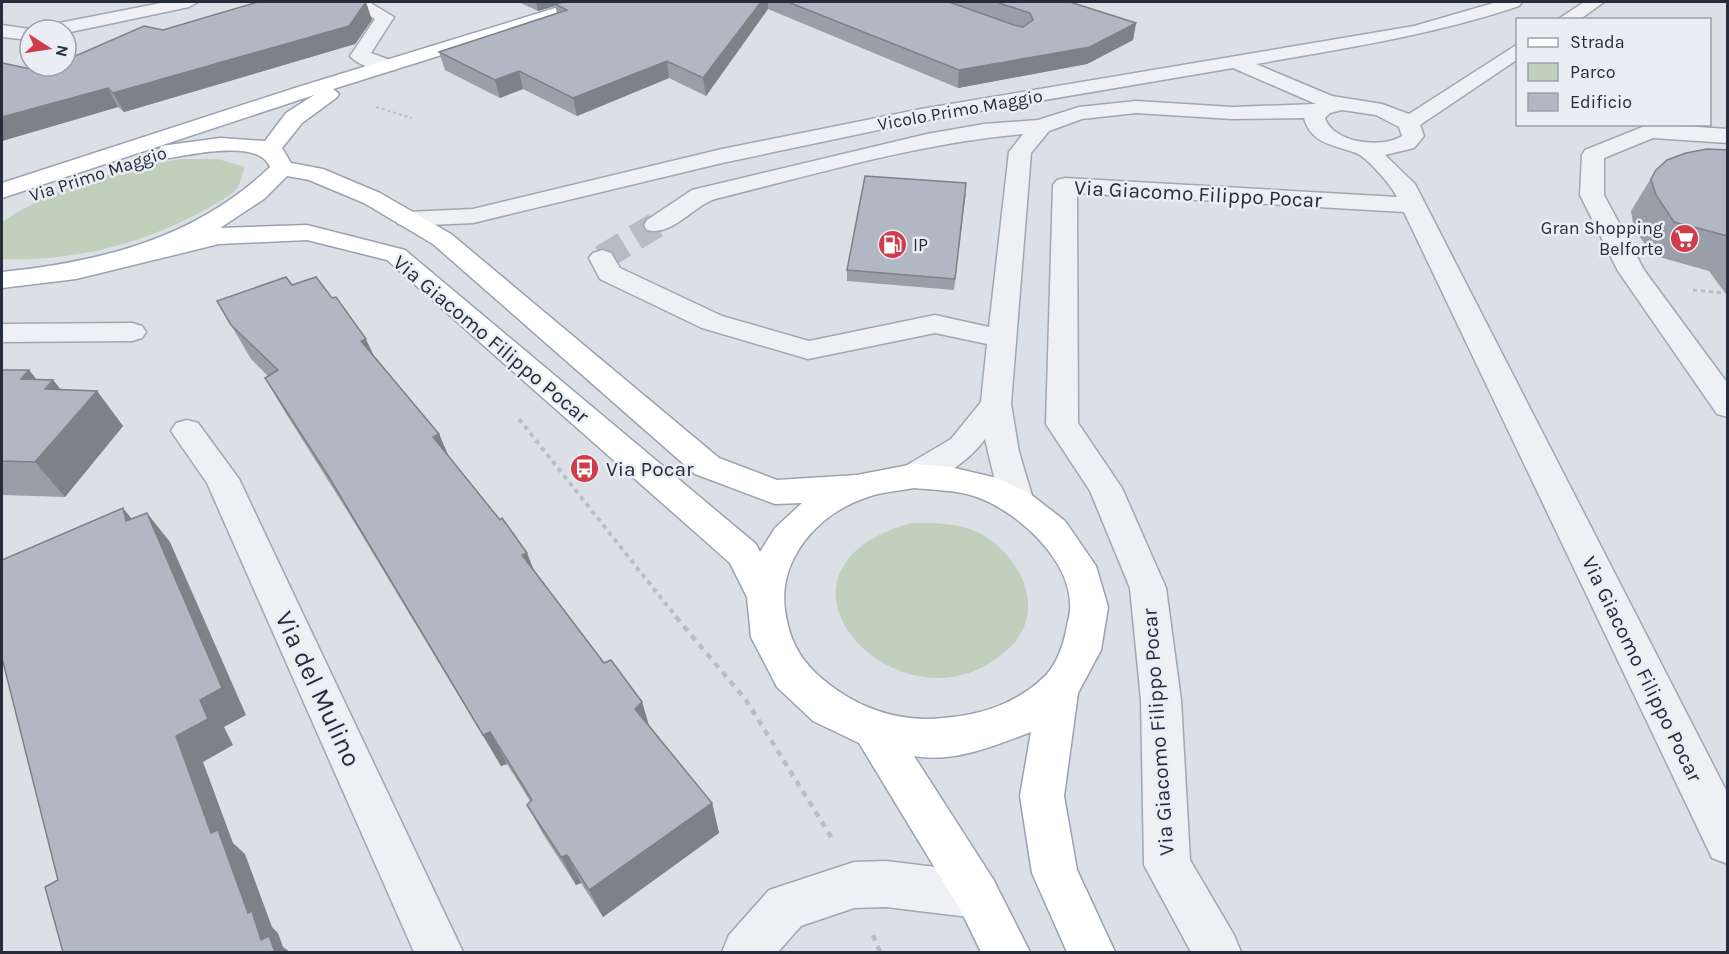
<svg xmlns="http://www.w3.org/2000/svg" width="1729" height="954" viewBox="0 0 1729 954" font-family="Karla,sans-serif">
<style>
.green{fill:#c0d0bc}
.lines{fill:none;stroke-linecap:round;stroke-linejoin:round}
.minor-tunnel{stroke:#b7bbc4;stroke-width:26;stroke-dasharray:26 13;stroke-linecap:butt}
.minor-casing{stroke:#a1a6b0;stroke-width:3}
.major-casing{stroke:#9aa2b2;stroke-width:3}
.path-far3{stroke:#babdc4;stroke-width:2;stroke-dasharray:3 3;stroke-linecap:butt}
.path-far2{stroke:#babdc4;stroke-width:3;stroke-dasharray:4 4;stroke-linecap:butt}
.path-far1{stroke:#babdc4;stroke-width:4;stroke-dasharray:4.5 4.5;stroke-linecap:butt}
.path{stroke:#babdc4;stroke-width:4.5;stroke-dasharray:6 6;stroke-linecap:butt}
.minor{fill:#eef0f4;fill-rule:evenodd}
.major{fill:#fff;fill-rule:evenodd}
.wall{fill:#999ea8}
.shaded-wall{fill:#7d8188}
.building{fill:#b2b8c3;stroke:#7d8188;stroke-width:1.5}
.labels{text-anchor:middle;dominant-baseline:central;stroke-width:5;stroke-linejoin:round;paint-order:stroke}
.far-street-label{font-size:18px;fill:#252c3c;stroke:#eaeef4}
.far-poi-label{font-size:18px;fill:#252c3c;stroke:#eaeef4;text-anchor:end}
.street-label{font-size:21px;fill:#252c3c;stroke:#eaeef4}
.poi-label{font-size:21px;fill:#252c3c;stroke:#eaeef4;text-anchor:start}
.near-street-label{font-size:26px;fill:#252c3c;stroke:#eaeef4}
</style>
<rect width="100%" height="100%" fill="#dbdfe6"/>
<g class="green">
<path d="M180 159H218L245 167C242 173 241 183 237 188 231 196 218 202 210 207 147 243 74 262 2 259V222C56 186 117 170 180 159Z"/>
<path d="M911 523C932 523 951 523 970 529 1014 545 1050 605 1012 645 909 751 735 572 911 523Z"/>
</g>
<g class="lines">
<path class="minor-tunnel" d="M602 258 656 225"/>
<defs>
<g id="minor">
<path d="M166 2H198L189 7 66 33V30H45L54 24Z"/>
<path d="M348 2H369L394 17 371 53 395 62 398 66 395 70C383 73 358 66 350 56L375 19Z"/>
<path d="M1497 2H1522L1519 6C1433 35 1346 48 1256 64L1332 96 1382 104 1409 114 1518 44V59L1420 125 1424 136 1414 148 1385 155 1415 184 1728 794V864L1712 858 1404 212 1077 193 1078 423 1122 488 1166 588 1181 700 1190 860 1234 935 1241 952H1191L1144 865 1141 700 1130 588 1090 491 1046 424 1053 185 1057 180 1065 178 1397 197C1392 186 1367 157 1356 153 1334 145 1311 144 1304 118L1232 119 1136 113 1082 119 1049 131 1031 153 1011 404 1019 452 1034 502 1029 511 1017 514 1005 511 1000 502 985 439C970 460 929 492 902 484L898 476 902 468 951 439 981 402 987 344 935 333 808 359 702 328 600 279 589 258 593 253 602 250 611 253 620 268 722 316 809 341 935 315 989 327 1009 152 1023 134C920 143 820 173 719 198 694 203 674 237 647 230L644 225 647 220 692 190 927 134 984 124 1038 120 1079 107 1136 101 1232 107 1316 104 1233 68 921 121 722 163 473 223 407 226 398 224 395 219 398 214 407 212 473 209 722 149 921 109 1414 26ZM1342 110 1376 115 1399 127 1402 136C1382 149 1333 143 1325 118L1330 113Z"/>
<path d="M1584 2H1604L1579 20H1557Z"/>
<path d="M2 25 36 30H30V40L2 37Z"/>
<path d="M1650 124 1728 129V143L1653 138 1604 158V195L1644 270 1728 384V417L1717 414 1618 271 1580 195 1582 155 1585 150Z"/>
<path d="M132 323 142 326 146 332 142 338 132 341 2 342V324Z"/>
<path d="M187 420 198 423 239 479 463 952H414L207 483 171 431 176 423Z"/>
<path d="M886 861 977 872 993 879 1000 895 993 911 977 918 886 907 854 908 801 926 778 952H722L729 935 769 890 854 862Z"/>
</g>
<path id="major" d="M575 2H601L598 6 333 89 339 94 336 98 302 123 282 148 291 163 323 169 380 193 451 234 719 458 777 480 857 475 914 464 950 467 997 478 1029 493 1065 521 1096 566 1108 607 1101 650 1078 693 1064 796 1077 870 1115 952H1067L1032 873 1020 796 1031 732C994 746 954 763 914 756L993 879 1030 952H981L961 911 859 743 813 721 777 687 751 637 747 597 730 563 387 260 307 240 219 244 76 279 2 288V272C101 262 196 238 270 167 259 139 194 154 169 158L161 156 158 151 161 146 220 138 265 141 286 113 314 95 2 198V183L298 87ZM287 176 309 180 364 203 433 244 695 474 775 504 802 503 775 528 760 552 756 544 405 250 307 225 220 228 264 199ZM914 488C935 490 957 490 977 497 1018 512 1073 561 1070 609 1070 616 1067 624 1066 631 1063 647 1055 668 1042 679 1013 705 981 715 943 718 897 723 854 707 819 676 798 657 789 638 785 610 778 559 818 514 865 498 880 492 898 491 914 488Z"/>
</defs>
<use href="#minor" class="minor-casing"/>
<use href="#major" class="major-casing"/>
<path class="path-far3" d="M376 107 412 118"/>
<path class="path-far2" d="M1693 290 1725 293"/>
<path class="path-far1" d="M519 419 677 618"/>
<g class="path">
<path d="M676 617 746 700 833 840"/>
<path d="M873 935 880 952"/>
</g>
<use href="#minor" class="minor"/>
<use href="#major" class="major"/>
</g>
<g class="wall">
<path d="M519 2H1070L1136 23 1133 40 1087 64 958 88 768 9 706 96 669 78 577 116 523 89 500 98 445 70 439 52 557 13 555 6 538 11Z"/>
<path d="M372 20 355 44 124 112 118 107 2 141V63L40 71 163 30Z"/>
<path d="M1728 150V297L1709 271 1652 255 1634 228 1631 211 1656 170Z"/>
<path d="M966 193 954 290 847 281V270Z"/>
<path d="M292 285 375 357 439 434 448 455 527 553 535 573 604 663 642 702 649 725 712 803 719 833 603 917 581 883 576 885 543 834 527 805 530 801 507 764 501 766 348 512 285 412 265 378 268 376 251 359 217 301Z"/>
<path d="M2 370H29L36 379 53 380 61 390 97 391 123 426 65 497 2 495Z"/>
</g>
<g class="shaded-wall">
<path d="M366 2 372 20 355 44 124 112 113 93Z"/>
<path d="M536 2H569L555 4V6L538 11Z"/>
<path d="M761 2H768V9L706 96 703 78Z"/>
<path d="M1136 23 1133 40 1087 64 958 88 959 70Z"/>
<path d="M667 61 669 78 577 116 573 98Z"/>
<path d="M519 71 523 89 500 98 495 80Z"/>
<path d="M108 88 118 107 2 141V117Z"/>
<path d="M366 339 382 374 361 341Z"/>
<path d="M29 370 57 405 21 379Z"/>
<path d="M53 380 79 412 97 391 123 426 65 497 35 462 45 389Z"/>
<path d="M439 434 454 469 433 437Z"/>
<path d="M123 508 146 537 126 521Z"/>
<path d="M147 513 170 542 246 715 224 727 233 745 203 762 233 843 245 854 272 927 278 933 283 947 290 952H275L261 940 211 833 176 736Z"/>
<path d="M527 553 540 587 522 555Z"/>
<path d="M642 702 651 734 635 709Z"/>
<path d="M490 732 507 764 501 766 483 735Z"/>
<path d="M712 803 719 833 603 917 589 890Z"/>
<path d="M567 855 581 883 576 885 561 857Z"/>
</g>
<g class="building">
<path d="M258 2H366L349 26 113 93 108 88 2 117V63L40 71 52 66H66V60L144 26 163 30Z"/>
<path d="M564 2H761L703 78 667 61 573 98 519 71 495 80 439 52 567 10 555 4Z"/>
<path d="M788 2H949L1014 25 1023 27 1033 20 1030 13 996 2H1070L1136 23 1090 47 959 70Z"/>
<path d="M1707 149 1728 150V236L1674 222 1656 195 1651 179 1656 170 1667 160 1686 153Z"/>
<path d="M865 176 966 183 955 279 847 270Z"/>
<path d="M286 277 292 285 316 277 332 298 336 297 366 339 361 341 439 434 433 437 500 520 502 518 527 553 522 555 604 663 611 660 642 702 635 709 712 803 589 890 567 855 561 857 527 805 532 800 490 732 483 735 329 477 265 378 278 370 231 325 217 301Z"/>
<path d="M2 370H29L21 379 53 380 45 389 97 391 35 462 2 461Z"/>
<path d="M123 508 126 521 147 513 222 688 200 700 208 719 176 736 211 833 218 830 248 913 252 911 261 940 269 936 275 952H63L45 887 58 880 2 658V560Z"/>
</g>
<defs>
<symbol id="supermarket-disc" viewBox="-11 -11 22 22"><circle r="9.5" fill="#cf3c4a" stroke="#eaeef4"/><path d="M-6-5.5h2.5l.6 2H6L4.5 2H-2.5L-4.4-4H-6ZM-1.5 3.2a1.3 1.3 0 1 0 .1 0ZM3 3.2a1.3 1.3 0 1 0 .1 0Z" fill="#fff"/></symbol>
<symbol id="fuel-disc" viewBox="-11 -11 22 22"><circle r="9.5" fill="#cf3c4a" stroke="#eaeef4"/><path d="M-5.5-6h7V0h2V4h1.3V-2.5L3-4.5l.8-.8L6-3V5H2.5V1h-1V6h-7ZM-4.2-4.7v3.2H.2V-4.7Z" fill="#fff"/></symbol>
<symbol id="bus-disc" viewBox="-11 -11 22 22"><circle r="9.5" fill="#cf3c4a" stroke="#eaeef4"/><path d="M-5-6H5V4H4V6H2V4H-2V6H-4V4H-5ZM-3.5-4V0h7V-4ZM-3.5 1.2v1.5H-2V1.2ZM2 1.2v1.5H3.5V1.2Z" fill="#fff"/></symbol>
</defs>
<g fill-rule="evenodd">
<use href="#supermarket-disc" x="1668" y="222" width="33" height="33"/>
<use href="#fuel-disc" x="876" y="228" width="33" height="33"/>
<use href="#bus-disc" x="568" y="452" width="33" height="33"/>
</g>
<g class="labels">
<g class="far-street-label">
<text transform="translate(960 110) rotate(-10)">Vicolo Primo Maggio</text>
<text transform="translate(98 174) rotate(-18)">Via Primo Maggio</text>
</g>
<g class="far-poi-label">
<text x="1663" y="228">Gran Shopping<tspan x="1663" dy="21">Belforte</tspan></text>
<text x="913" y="245" text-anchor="start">IP</text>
</g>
<g class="street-label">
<text transform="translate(1198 194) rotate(3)">Via Giacomo Filippo Pocar</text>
<text transform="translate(491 339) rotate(40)">Via Giacomo Filippo Pocar</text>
<text transform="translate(1642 669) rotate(64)">Via Giacomo Filippo Pocar</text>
<text transform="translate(1158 732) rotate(-94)">Via Giacomo Filippo Pocar</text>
</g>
<g class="poi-label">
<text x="606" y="469">Via Pocar</text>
</g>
<g class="near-street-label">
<text transform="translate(318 689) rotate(65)">Via del Mulino</text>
</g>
</g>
<rect width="1729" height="954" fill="none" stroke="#252c3c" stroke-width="6"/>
<rect x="1516" y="18" width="195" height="108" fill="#eaeef4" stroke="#9ba0aa" stroke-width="1.5"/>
<rect x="1528" y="38" width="30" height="9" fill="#ffffff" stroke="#9ba0aa" stroke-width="1.5"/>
<text x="1570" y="48" font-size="18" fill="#252c3c">Strada</text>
<rect x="1528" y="63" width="30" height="18" fill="#c0d0bc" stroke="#9ba0aa" stroke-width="1.5"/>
<text x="1570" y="78" font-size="18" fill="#252c3c">Parco</text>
<rect x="1528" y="93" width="30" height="18" fill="#b2b8c3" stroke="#9ba0aa" stroke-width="1.5"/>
<text x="1570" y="108" font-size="18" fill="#252c3c">Edificio</text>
<g transform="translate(48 48) rotate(102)"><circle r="28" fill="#eaeef4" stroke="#9ba0aa" stroke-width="1.5"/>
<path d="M0-4.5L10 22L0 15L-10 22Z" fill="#cf3c4a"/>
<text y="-9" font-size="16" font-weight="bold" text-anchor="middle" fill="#252c3c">N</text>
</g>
</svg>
